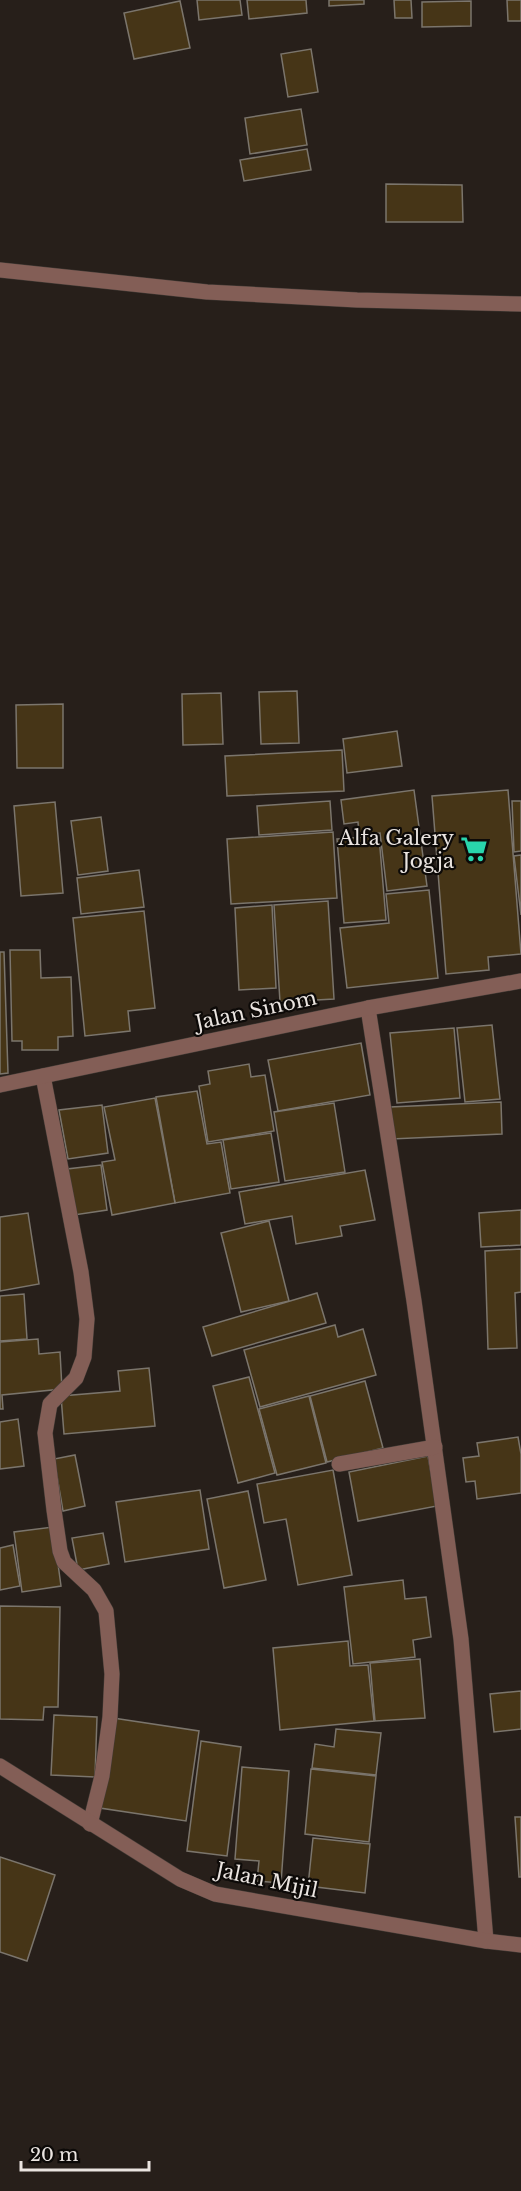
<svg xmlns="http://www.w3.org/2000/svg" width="521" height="2191" viewBox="0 0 521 2191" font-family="'Libre Baskerville',serif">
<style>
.building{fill:#463517;stroke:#7b756c;stroke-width:1.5}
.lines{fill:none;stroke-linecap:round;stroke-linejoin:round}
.lane-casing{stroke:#423b36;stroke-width:16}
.street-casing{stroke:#423b36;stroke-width:16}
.lane{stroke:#835e56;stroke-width:15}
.street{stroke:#835e56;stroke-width:15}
.labels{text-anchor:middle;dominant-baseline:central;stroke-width:4.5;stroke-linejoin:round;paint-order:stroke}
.poi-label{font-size:20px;fill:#eae4e0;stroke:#0d0a08;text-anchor:end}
.street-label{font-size:20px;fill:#eae4e0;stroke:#0d0a08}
</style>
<rect width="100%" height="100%" fill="#271f1a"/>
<g class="building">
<path d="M197 0H240L242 15 199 20Z"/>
<path d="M247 0H306L307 13 249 19Z"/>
<path d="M329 0H364V4L329 6Z"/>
<path d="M394 0H411L412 18H395Z"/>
<path d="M507 0H521V21H508Z"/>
<path d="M180 1 190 48 134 59 124 13Z"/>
<path d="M471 1V26L422 27V2Z"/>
<path d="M311 49 318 92 288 97 281 54Z"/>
<path d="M301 109 307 145 250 154 245 118Z"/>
<path d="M307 149 311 170 244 181 240 160Z"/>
<path d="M386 184 462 185 463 222H386Z"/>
<path d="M297 691 299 743 261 744 259 692Z"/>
<path d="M221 693 223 744 183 745 182 694Z"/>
<path d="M63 704V768H17L16 705Z"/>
<path d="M397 731 402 766 347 773 343 739Z"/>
<path d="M342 750 344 791 227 796 225 756Z"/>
<path d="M414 790 427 886 387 891 380 833 359 835 358 822 344 824 341 800Z"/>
<path d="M508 790 521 954 488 957 489 970 446 974 432 796Z"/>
<path d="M330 801 332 830 259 835 257 806Z"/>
<path d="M512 801H521V851L514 852Z"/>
<path d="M55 802 63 893 21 896 14 806Z"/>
<path d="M101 817 108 871 78 875 71 821Z"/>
<path d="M333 832 337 898 231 904 227 839Z"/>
<path d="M379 836 386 920 344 923 337 839Z"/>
<path d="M521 855V915L514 856Z"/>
<path d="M139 870 144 907 81 914 77 878Z"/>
<path d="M429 890 438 978 347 988 340 928 389 923 386 894Z"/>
<path d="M328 901 334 999 280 1002 274 905Z"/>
<path d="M272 905 276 988 239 990 235 908Z"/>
<path d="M144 911 155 1008 128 1011 130 1031 85 1036 73 918Z"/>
<path d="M10 950H40L41 978 71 977 73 1036 58 1037V1050H22V1041H12Z"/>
<path d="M0 952H4L8 1073 0 1074Z"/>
<path d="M492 1025 500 1099 465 1102 457 1028Z"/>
<path d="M454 1028 460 1098 397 1103 390 1033Z"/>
<path d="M361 1043 370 1095 278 1111 268 1060Z"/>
<path d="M249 1064 251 1077 265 1075 274 1131 208 1142 199 1086 210 1084 208 1071Z"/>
<path d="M197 1091 207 1144 221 1142 230 1193 175 1203 156 1097Z"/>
<path d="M155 1098 175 1203 112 1215 102 1162 115 1160 104 1107Z"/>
<path d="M501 1102 502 1134 391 1139 390 1107Z"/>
<path d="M334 1103 345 1172 285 1181 274 1112Z"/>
<path d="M102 1105 108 1153 68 1159 59 1110Z"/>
<path d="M271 1133 279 1182 231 1189 223 1140Z"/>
<path d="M101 1165 107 1210 74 1215 67 1169Z"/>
<path d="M365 1170 375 1220 340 1226 342 1236 296 1244 292 1216 245 1224 239 1192Z"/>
<path d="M521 1210V1245L481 1247 479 1213Z"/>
<path d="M28 1213 39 1284 0 1291V1217Z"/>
<path d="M269 1221 289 1301 241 1312 221 1233Z"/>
<path d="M521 1249V1292L515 1293 517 1348 488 1349 485 1251Z"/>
<path d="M317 1293 326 1323 212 1356 203 1327Z"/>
<path d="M24 1294 27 1339 0 1341V1296Z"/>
<path d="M335 1325 338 1337 363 1329 376 1375 260 1407 244 1350Z"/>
<path d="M38 1339 39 1354 60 1352 62 1389 2 1395 3 1409H0V1342Z"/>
<path d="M149 1368 155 1426 64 1434 61 1396 120 1391 118 1371Z"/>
<path d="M249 1377 275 1473 238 1483 213 1386Z"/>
<path d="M365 1381 383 1448 327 1462 310 1396Z"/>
<path d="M309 1396 326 1463 277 1475 259 1409Z"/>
<path d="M18 1419 24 1466 0 1469V1422Z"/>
<path d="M518 1437 521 1454V1493L477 1499 475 1481 466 1482 463 1458 479 1456 477 1443Z"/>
<path d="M75 1455 85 1506 63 1511 54 1459Z"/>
<path d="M428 1456 437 1506 358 1521 349 1472Z"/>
<path d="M333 1470 352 1575 298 1585 286 1519 264 1523 257 1484Z"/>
<path d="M200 1490 209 1549 125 1562 116 1502Z"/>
<path d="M248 1491 266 1580 224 1588 207 1499Z"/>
<path d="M53 1527 61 1586 22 1592 14 1532Z"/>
<path d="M103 1533 109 1564 78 1570 72 1538Z"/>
<path d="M13 1545 20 1586 0 1590V1548Z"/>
<path d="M403 1580 405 1599 426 1597 431 1637 413 1640 415 1657 353 1664 344 1587Z"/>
<path d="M0 1606 60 1607 58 1707H44L43 1720 0 1719Z"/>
<path d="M348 1641 350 1666 368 1665 374 1721 280 1730 273 1648Z"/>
<path d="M420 1659 425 1718 375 1721 370 1663Z"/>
<path d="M521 1691V1729L494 1732 490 1694Z"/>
<path d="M54 1715 97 1717 95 1777 51 1775Z"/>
<path d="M113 1718 199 1731 186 1821 100 1808Z"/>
<path d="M336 1729 381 1733 376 1775 312 1768 315 1744 334 1747Z"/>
<path d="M201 1741 241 1747 227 1856 187 1851Z"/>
<path d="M242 1767 289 1771 281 1883 257 1881 259 1861 235 1859Z"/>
<path d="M311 1769 376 1776 369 1842 305 1834Z"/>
<path d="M515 1817H521V1877H519Z"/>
<path d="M313 1838 370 1844 365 1893 308 1886Z"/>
<path d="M0 1857 55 1875 27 1961 0 1952Z"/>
</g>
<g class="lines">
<defs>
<g id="lane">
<path d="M0 270 207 292 357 300 521 304"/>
<path d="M368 1008 414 1301 461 1639 486 1941"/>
<path d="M43 1076 81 1272 87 1319 84 1357 76 1378 50 1404 45 1433 54 1510 60 1551 64 1562 94 1590 106 1611 112 1674 110 1717 102 1776 90 1824"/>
<path d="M339 1464 435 1447"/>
</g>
<g id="street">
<path d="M0 1085 368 1008 521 981"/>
<path d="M0 1766 180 1879 215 1894 486 1941 521 1945"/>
</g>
</defs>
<use href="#lane" class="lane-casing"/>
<use href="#street" class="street-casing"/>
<use href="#lane" class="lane"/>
<use href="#street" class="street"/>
</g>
<defs>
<symbol id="supermarket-bare" viewBox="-9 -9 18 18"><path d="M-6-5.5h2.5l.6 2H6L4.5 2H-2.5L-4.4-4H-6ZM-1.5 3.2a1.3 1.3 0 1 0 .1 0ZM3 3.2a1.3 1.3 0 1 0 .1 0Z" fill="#29d5ac" stroke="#0d0a08" stroke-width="2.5" paint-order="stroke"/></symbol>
</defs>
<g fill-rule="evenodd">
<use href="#supermarket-bare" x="455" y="830" width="38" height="38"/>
</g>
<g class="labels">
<g class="poi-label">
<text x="454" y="838">Alfa Galery<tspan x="454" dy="23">Jogja</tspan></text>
</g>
<g class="street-label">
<text transform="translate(256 1010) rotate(-12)">Jalan Sinom</text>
<text transform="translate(267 1880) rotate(12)">Jalan Mijil</text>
</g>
</g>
<path d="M21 2161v9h128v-9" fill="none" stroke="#eae4e0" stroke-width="3"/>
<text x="30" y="2161" font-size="18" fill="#eae4e0" stroke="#0d0a08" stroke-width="4.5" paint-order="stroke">20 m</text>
</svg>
